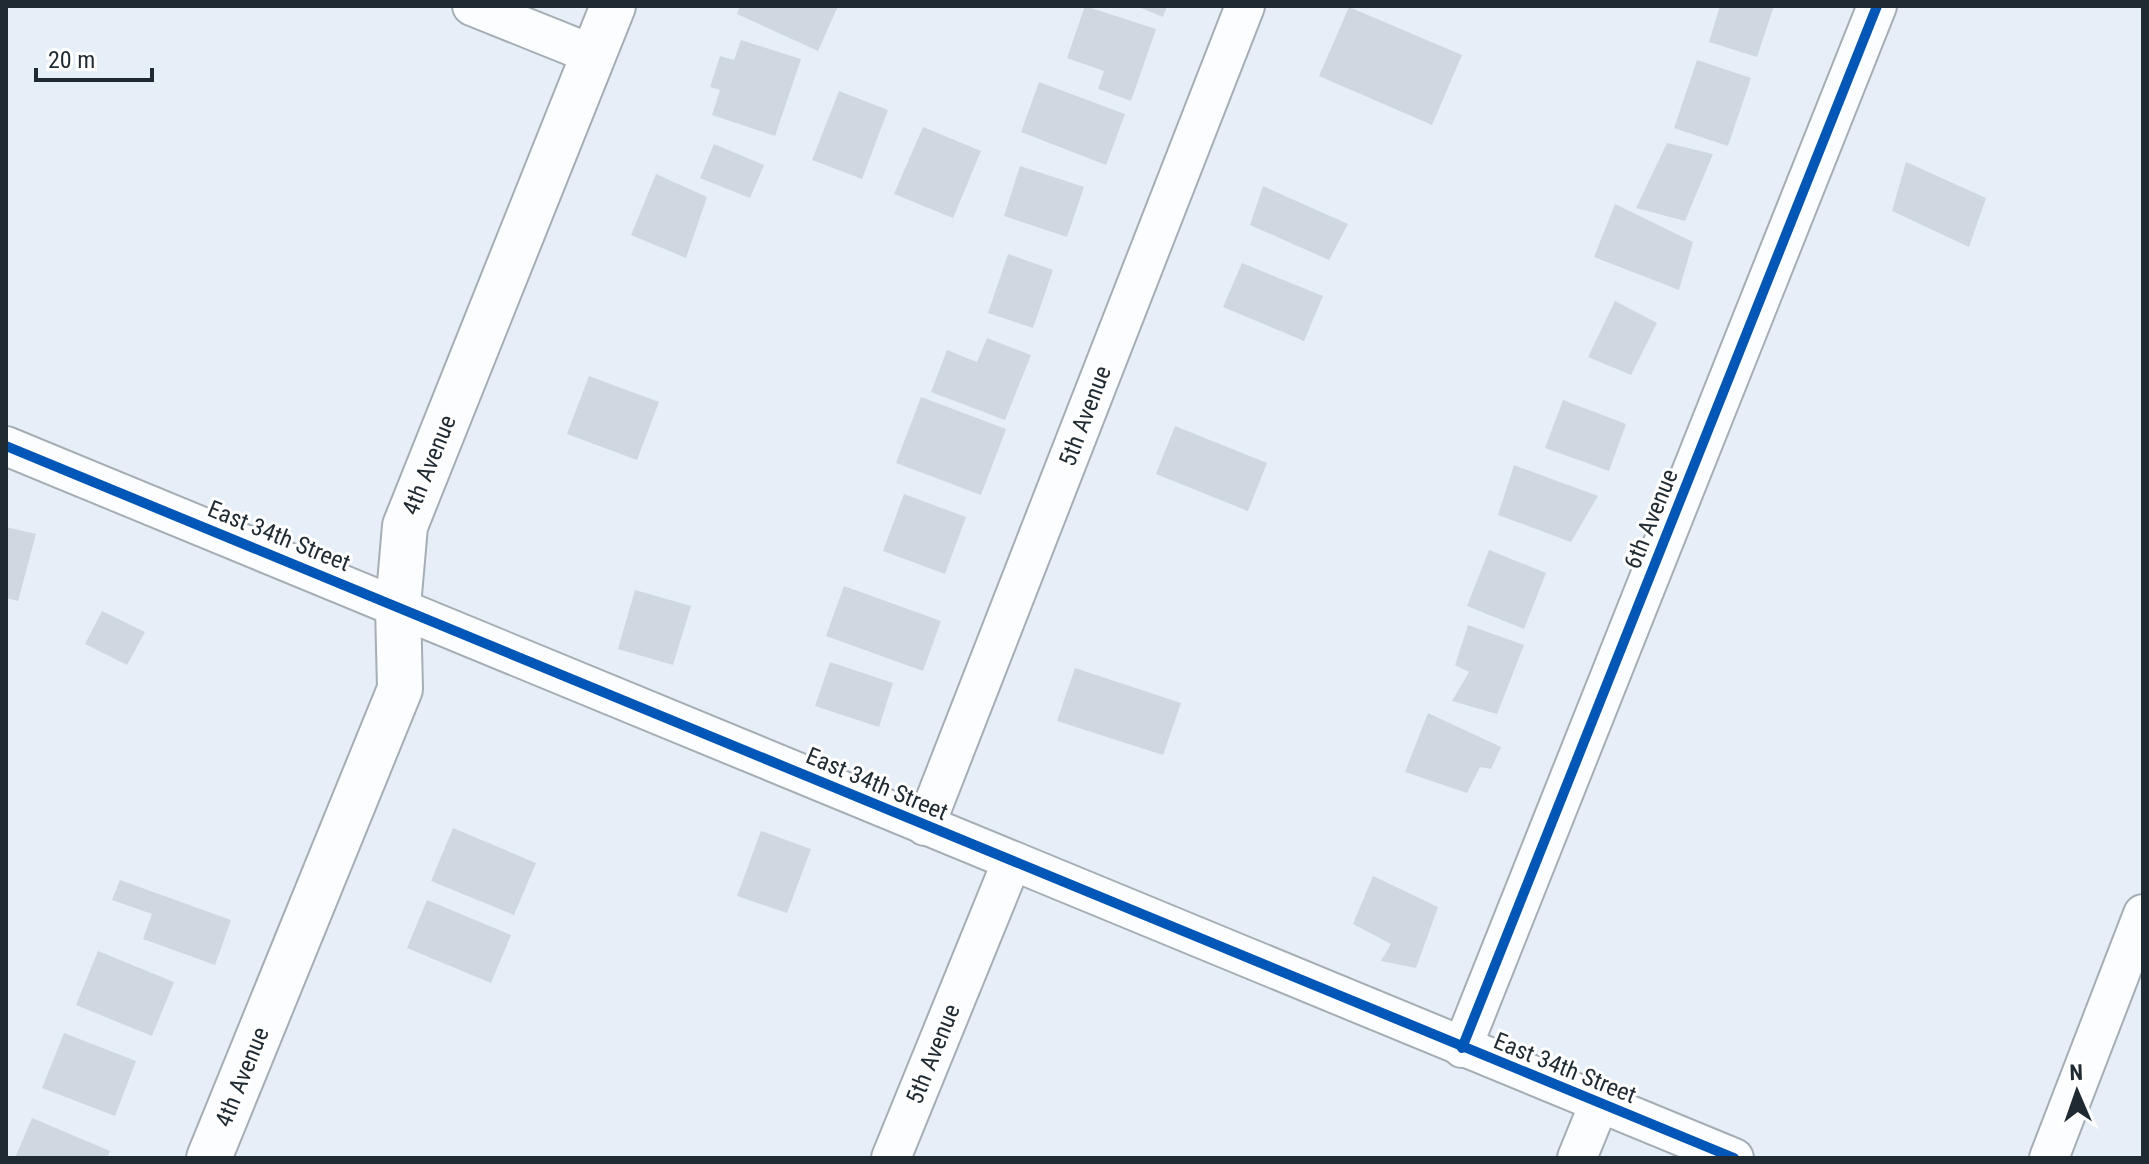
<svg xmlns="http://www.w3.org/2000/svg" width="2149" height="1164" viewBox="0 0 2149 1164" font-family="'Roboto Condensed',sans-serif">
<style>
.building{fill:#cfd8e0}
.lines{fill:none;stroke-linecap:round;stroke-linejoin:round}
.minor-casing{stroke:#a5aeb5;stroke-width:42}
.major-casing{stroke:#a5aeb5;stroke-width:48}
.minor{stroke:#fbfdfe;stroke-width:38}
.major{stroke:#fbfdfe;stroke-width:44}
.cycleway-casing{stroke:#fff;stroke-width:15}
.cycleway{stroke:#0057b8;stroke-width:10}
.labels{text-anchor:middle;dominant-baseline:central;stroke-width:6;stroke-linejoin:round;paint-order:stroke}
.street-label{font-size:24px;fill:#1f2a32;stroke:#fff}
</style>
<rect width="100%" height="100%" fill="#e6eff7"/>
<g class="building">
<path d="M740 6H838L818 51 737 14Z"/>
<path d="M1085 6 1156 29 1131 101 1098 89 1104 71 1067 58Z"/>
<path d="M1136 6H1167L1163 17Z"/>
<path d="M1720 6H1774L1757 57 1709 42Z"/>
<path d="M1349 7 1462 55 1432 125 1319 76Z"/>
<path d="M741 40 801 59 775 136 712 115 720 90 710 87 720 56 734 60Z"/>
<path d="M1697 60 1751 78 1728 146 1674 128Z"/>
<path d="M1039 82 1125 114 1106 165 1021 132Z"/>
<path d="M839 91 888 110 862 179 812 160Z"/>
<path d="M923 127 981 151 953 218 894 194Z"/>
<path d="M1667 143 1713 154 1685 221 1636 208Z"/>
<path d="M714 144 764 165 750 198 700 178Z"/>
<path d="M1906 162 1986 198 1969 247 1892 211Z"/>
<path d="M1020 166 1084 187 1067 237 1004 216Z"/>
<path d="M656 174 707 197 686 258 631 235Z"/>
<path d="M1263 186 1348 224 1329 260 1250 225Z"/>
<path d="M1615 204 1693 242 1679 290 1594 257Z"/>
<path d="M1008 254 1053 270 1033 328 988 313Z"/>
<path d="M1242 263 1323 296 1304 341 1223 307Z"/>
<path d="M1615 301 1657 323 1631 375 1588 357Z"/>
<path d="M987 338 1031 355 1005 420 931 392 947 350 977 362Z"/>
<path d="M589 376 659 402 637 460 567 434Z"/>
<path d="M921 397 1006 429 981 495 896 463Z"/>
<path d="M1563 400 1626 424 1609 471 1545 448Z"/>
<path d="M1175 426 1267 463 1248 511 1156 474Z"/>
<path d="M1514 465 1598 496 1571 542 1498 515Z"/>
<path d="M904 494 966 517 945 574 883 551Z"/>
<path d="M6 527 36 534 18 601 6 598Z"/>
<path d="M1489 550 1546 573 1524 629 1467 606Z"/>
<path d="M844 586 941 621 923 671 826 636Z"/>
<path d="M635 590 691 606 673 665 618 649Z"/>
<path d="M102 611 145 632 127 665 85 644Z"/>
<path d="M1468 625 1524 645 1497 714 1452 701 1469 672 1455 665Z"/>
<path d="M830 662 893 683 879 727 815 706Z"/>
<path d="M1075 668 1181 703 1163 755 1057 721Z"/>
<path d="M1428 713 1501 747 1491 769 1480 767 1467 793 1405 772Z"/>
<path d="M453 828 536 863 514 915 431 881Z"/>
<path d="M761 831 811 849 787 913 737 896Z"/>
<path d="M1373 876 1438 907 1416 968 1381 961 1391 944 1353 924Z"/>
<path d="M120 880 231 920 215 965 143 939 152 914 112 900Z"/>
<path d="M427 900 511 935 491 983 407 948Z"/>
<path d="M98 951 174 982 152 1036 76 1005Z"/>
<path d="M64 1033 136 1061 115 1116 42 1088Z"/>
<path d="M32 1118 110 1151 107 1158H15Z"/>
</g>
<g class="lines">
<defs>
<g id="minor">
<path d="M472 6 594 55"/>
<path d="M6 446 1734 1158"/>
<path d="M925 826 1245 6"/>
<path d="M1462 1048 1877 6"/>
<path d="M891 1158 1012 861"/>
<path d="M1577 1158 1599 1104"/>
<path d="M2049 1158 2143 914"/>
</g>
<path id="major" d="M209 1158 400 689 398 606 405 526 613 6"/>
</defs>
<use href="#minor" class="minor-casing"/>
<use href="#major" class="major-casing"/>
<use href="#minor" class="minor"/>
<use href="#major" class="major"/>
<defs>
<g id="cycleway">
<path d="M6 446 1734 1158"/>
<path d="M1462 1048 1877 6"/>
</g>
</defs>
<use href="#cycleway" class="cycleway-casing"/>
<use href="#cycleway" class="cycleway"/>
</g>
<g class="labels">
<g class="street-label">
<text transform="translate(1085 416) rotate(-69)">5th Avenue</text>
<text transform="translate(429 465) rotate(-68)">4th Avenue</text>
<text transform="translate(1651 519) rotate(-68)">6th Avenue</text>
<text transform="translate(279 536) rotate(22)">East 34th Street</text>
<text transform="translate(877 784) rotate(23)">East 34th Street</text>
<text transform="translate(933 1054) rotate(-68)">5th Avenue</text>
<text transform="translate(1565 1068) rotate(22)">East 34th Street</text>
<text transform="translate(242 1077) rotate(-68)">4th Avenue</text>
</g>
</g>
<rect width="2149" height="1164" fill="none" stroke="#1f2a32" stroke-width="16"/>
<g transform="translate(2077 1092) rotate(358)" stroke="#ffffff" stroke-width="6" paint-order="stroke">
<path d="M0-6L14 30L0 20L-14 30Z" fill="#1f2a32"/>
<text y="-12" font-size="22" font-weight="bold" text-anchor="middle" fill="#1f2a32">N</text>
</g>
<path d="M36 68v12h116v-12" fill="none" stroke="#1f2a32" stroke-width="4"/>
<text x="48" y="68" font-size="24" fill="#1f2a32" stroke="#ffffff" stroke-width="6" paint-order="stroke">20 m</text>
</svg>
